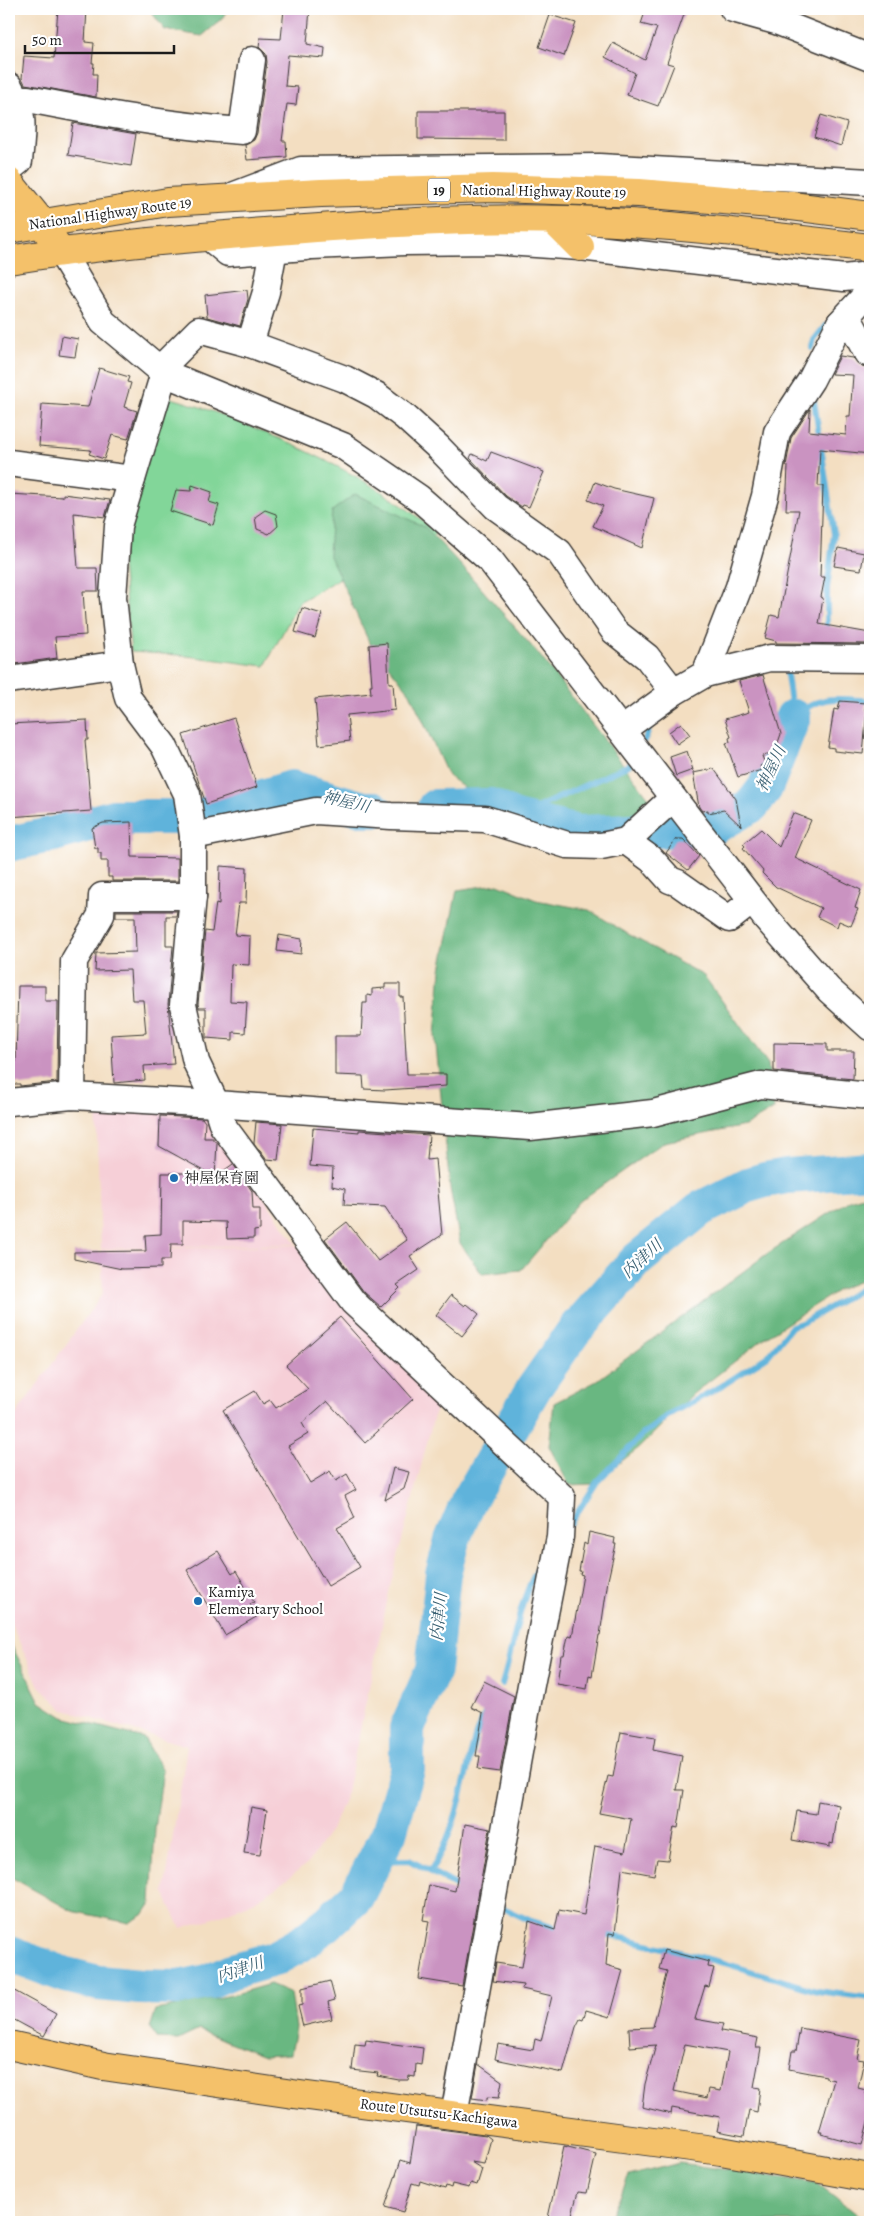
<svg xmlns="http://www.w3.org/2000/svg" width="879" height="2231" viewBox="0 0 879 2231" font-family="Alegreya,'Noto Serif JP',serif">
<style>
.built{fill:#f6cfd7}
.green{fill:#82d699;stroke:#4f795a}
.forest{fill:#69b781;stroke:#426a4e}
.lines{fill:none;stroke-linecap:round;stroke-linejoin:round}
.stream{stroke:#5fb3db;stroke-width:6}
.river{stroke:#5fb3db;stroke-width:36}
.building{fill:#ca93c1;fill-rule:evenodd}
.minor-casing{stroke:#3c3935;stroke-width:29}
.major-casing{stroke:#3c3935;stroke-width:30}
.highway-casing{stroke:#3c3935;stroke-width:30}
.minor{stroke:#fff;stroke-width:26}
.major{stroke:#f4c16a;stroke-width:28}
.highway{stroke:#f4c16a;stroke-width:28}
.poi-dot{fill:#1f6fb2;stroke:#fff;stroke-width:2}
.labels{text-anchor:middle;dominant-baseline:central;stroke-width:4.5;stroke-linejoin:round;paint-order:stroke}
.shield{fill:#fff;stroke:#606060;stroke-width:1}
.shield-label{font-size:14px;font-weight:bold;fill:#1c1c1c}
.street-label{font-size:15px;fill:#1c1c1c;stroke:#fff}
.poi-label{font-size:15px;fill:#1c1c1c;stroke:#fff;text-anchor:start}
.water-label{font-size:16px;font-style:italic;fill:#3a6072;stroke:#fff}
</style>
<rect width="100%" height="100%" fill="#fff"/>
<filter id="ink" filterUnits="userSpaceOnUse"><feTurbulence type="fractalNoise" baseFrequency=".02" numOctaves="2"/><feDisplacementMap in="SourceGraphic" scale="10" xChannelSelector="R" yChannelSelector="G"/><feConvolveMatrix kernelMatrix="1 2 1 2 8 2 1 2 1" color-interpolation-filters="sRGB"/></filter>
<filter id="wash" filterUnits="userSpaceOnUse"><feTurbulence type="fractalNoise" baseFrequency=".0096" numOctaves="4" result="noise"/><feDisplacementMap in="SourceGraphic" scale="20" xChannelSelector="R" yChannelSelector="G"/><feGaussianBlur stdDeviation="1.12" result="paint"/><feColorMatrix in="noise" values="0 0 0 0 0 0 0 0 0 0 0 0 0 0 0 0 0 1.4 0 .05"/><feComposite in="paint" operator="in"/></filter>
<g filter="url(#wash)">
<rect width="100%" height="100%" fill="#f3dec1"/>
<g class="built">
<path d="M96 1106 204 1112 296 1244 101 1249Z"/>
<path d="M296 1245 431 1392 437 1404 391 1583 347 1792 334 1824 310 1861 277 1887 253 1902 211 1919 181 1928 164 1893 187 1746 64 1710 39 1686 9 1619V1424L103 1293 101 1250Z"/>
</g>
<path class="green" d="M168 397C214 410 256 428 300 448 348 471 395 496 436 532L425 549 357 568 299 602 265 666 179 655 131 652 122 564 126 523Z"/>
<g class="forest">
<path d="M149 9H228L221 20 202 36 165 30Z"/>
<path d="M355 494 425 527 459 563 541 657 668 823 654 839 604 838 571 841 498 813 448 776 410 693 369 642 329 554 332 511Z"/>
<path d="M498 884 536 900 589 910 628 934 704 976 768 1064 774 1109 745 1126 664 1142 580 1201 521 1270 482 1274 460 1243 450 1188 435 1035 441 970 457 890Z"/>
<path d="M870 1194V1277L840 1289 766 1337 694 1393 640 1447 592 1484 569 1485 549 1446 554 1403 595 1382 768 1253 849 1200Z"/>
<path d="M9 1640 40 1702 63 1717 144 1738 163 1770 155 1829 151 1903 143 1915 129 1923 72 1911 9 1876Z"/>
<path d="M270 1984 291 1993 296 2028 291 2054 264 2056 199 2030 178 2040 158 2039 150 2028 156 2010 232 1995Z"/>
<path d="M679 2163 817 2183 867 2222H608L629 2176Z"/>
</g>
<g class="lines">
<g class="stream">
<path d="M812 348 814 340 825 326"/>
<path d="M813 394 834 534 827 588V637L819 645"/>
<path d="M789 665 787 675 793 717C823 694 835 698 870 701"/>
<path d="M645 740 651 722 654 720"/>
<path d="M515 818 631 764"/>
<path d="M570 1524 597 1482 643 1434 673 1412 720 1387 768 1356 792 1326 804 1322 870 1284"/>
<path d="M502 1684C516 1640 518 1594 546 1556"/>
<path d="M373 1861 409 1860 463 1889"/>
<path d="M430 1871C451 1841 460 1802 468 1767 473 1745 475 1731 486 1712"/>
<path d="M497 1905 531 1921 562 1930"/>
<path d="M602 1935 623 1938 724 1963 817 1991 870 1998"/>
</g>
<g class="river">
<path d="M435 807 491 806 515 818 579 833 686 829"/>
<path d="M712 828 752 805 765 788 793 717"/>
<path d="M9 844 54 834 113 817H198L292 788 364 809H374"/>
<path d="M9 1954 66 1975 98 1983 140 1987 179 1988 207 1982 232 1971 274 1959 301 1944 330 1921 356 1897 389 1833 407 1770V1728L433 1670 443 1574 452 1540 468 1502 534 1388 574 1331 637 1260 700 1209 748 1185 765 1180 787 1176 870 1170"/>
</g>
</g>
<g id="blocks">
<g class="building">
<path d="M58 9H87L85 42 94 43 92 63H94L93 74H97L96 97 25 84 22 78 24 56 54 58Z"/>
<path d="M284 9H310L307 44 325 48 324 58 288 55 285 86 298 87 296 105 287 104 282 141H286L287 157 247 160 245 145 254 140 257 133 267 62 266 54 259 47 260 38 281 39Z"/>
<path d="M646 9H686L667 63 674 65 658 106 627 95 635 73 605 57 613 43 645 60 657 28 641 24Z"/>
<path d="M550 15 576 23 564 56 539 47Z"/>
<path d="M418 111H504V140L418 139Z"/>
<path d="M821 115 847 123 841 146 814 137Z"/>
<path d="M73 123 136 134 131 166 68 155Z"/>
<path d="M247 290 248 299 240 326 207 317 205 295Z"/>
<path d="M62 336 78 339 75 357 59 355Z"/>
<path d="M840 356 853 358 862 367 870 369V454L820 449 818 486H823L820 577H825L821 597 823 598 819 624 870 633V644L776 643V641L765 638 771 615 779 617 799 510H786L788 466H786L791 438 810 409 809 431 846 435 847 416H850L853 375 831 374Z"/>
<path d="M99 368 129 377 127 382 131 383 124 407 137 411 128 439 112 435 104 459 89 454 91 450 39 446 42 404 88 407Z"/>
<path d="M491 452 544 472 529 507 523 505 522 507 506 496 470 458 472 454 487 461Z"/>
<path d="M595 482 614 489 654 498 642 548 593 526 603 506 588 500Z"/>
<path d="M192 485 212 492 209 502 219 505 213 525 170 511 176 490 191 491Z"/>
<path d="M9 494 63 497V494L110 500 105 517 74 513 78 568H97L98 591H83L86 635 55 637 57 658 15 664 12 653H9Z"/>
<path d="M265 510 276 514 278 526 269 534 257 529 255 517Z"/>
<path d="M838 548 864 553 861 570 834 566Z"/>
<path d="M302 608 322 614 315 638 295 632Z"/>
<path d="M387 643 389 683H393L395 710 347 715 350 741 319 745 315 699 371 693 370 685H372L369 645Z"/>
<path d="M763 675 781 734 774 754 762 756 765 764 760 766 762 770 738 777 726 743 730 742 729 738 731 737 725 719 749 712 739 681Z"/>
<path d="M840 701 866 703 865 710H867L863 754 834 751V748L828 747 834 709 838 710Z"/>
<path d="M234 718 257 787 206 804 183 735Z"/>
<path d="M87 720 88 740H85L91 811 9 817V724Z"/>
<path d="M681 723 690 735 677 744 669 732Z"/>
<path d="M687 751 693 770 676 776 670 757Z"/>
<path d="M714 769 736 799 741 826 724 810 708 813V810L702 811 699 807 693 773Z"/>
<path d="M793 813 811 820 795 858 861 890 855 908 858 909 851 926 839 921 837 927 817 917 821 908 776 887 762 873 763 871 743 848 745 846 743 844 761 829 779 847Z"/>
<path d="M131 822 132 857 178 858V881H112V877H108V861H101V853H98V848H95L92 828 103 823Z"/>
<path d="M676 839H683L699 856 688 870 666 853Z"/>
<path d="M220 866 247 868 246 903H239L235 935 250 936 249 965 231 964 230 1001 247 1002 245 1033 233 1032V1040L206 1038V1008H199L198 1004 205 931 212 932 216 903 219 904Z"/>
<path d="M116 911H177L176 916H166V946H173L168 1004 174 1064 144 1066 145 1080 114 1083 111 1035 146 1033 143 1000H132L130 970 95 971 96 953 136 952 135 917H116Z"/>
<path d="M279 935 302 939 301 954 277 951Z"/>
<path d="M385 984H400V997H403L407 1074H446V1086L385 1090 364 1089 363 1076 335 1075V1036H361L363 1003H367V995L372 996V989L385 988Z"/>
<path d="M18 986H45V1001H58L57 1082 20 1086V1084H10L9 1062H16Z"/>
<path d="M774 1043 827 1044V1051H854L853 1079 774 1071Z"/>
<path d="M160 1116 202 1118 205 1122 204 1138H213V1140L217 1143 215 1177 233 1164 252 1191 253 1209H260V1230L254 1231V1238L227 1239 226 1222 183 1221V1244H171L170 1260H161V1268L122 1269 74 1259V1252L146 1251 145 1235 161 1234 162 1173H208L159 1146Z"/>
<path d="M256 1122 282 1124 278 1160 266 1159 254 1143Z"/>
<path d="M313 1128 359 1132V1130L429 1135 427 1160 435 1159 442 1235 410 1256 419 1270 397 1285 400 1288 381 1307 364 1292 325 1239 347 1222 378 1261 407 1240 385 1207 344 1205 345 1189 332 1186 333 1168 310 1166Z"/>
<path d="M451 1295 465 1306 467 1304 479 1314 462 1336 436 1315Z"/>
<path d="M340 1317 413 1399 365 1443 327 1401 302 1423 308 1434 288 1446 310 1483 330 1471 336 1481 347 1474 356 1490 345 1496 355 1518 337 1528 360 1567 328 1586 223 1410 255 1391 263 1404 270 1400 276 1408 308 1389 286 1365Z"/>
<path d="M393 1468 409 1472 404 1489 385 1500Z"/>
<path d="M589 1532 615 1538 614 1544H616L608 1580 600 1635H599L592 1676 589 1675 587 1689 557 1684 561 1655H564L568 1636 572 1637 583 1575 580 1574 581 1571H579L584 1543 587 1545Z"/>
<path d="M218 1551 232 1574 236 1571 254 1602 250 1604 258 1616 225 1635 187 1570Z"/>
<path d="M484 1681 514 1696 500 1772 478 1769 480 1756H476L483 1713 471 1707Z"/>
<path d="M621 1732 655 1738 653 1750 682 1756 676 1790H684L678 1828 674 1827 668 1860 657 1859 654 1875 622 1869 615 1934 609 1933 606 1965 623 1970 610 2017 586 2010 583 2020 580 2019 576 2027 563 2073 495 2059 498 2044 533 2050 535 2039 541 2041 552 1996 522 1989 523 1985 493 1981 496 1963 522 1967 529 1921 555 1930 559 1910 584 1915 595 1846 625 1852 631 1819 599 1813 608 1776 613 1777Z"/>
<path d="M818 1801 839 1805 833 1844 830 1843V1847L792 1840 797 1811 816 1814Z"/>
<path d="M251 1807 267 1810 260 1855 244 1853Z"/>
<path d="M465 1824 490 1829 462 1986 419 1979 429 1921 423 1920 429 1885 455 1891Z"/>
<path d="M664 1950 709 1962 708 1967 714 1968 709 1987 705 1986 695 2019 723 2024 721 2031 758 2038 756 2048H761L754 2087 760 2088 757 2112 749 2110 744 2136 717 2131 720 2117 672 2108 671 2114 642 2107 645 2084 656 2045 630 2047 629 2028 653 2027 667 1971 659 1969ZM685 2044 728 2052 721 2091 709 2089 707 2098 674 2091Z"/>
<path d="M330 1981 335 2000 328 2002 332 2019 303 2026 298 2006 302 2005V1988Z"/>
<path d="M9 1988 56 2014 44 2036 9 2017Z"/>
<path d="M800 2028 861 2040 857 2059 864 2060 858 2088 866 2090 865 2093 870 2094V2114L862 2145 821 2134 822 2132H819L834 2080 826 2078V2076L789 2069 792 2051H796Z"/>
<path d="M366 2040 423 2048 421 2065 416 2064 415 2077 409 2076 408 2080H399L377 2076 378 2073 352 2070 355 2044 365 2045Z"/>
<path d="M478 2064 502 2081 499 2098 487 2097V2100L472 2098Z"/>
<path d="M416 2126 486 2135 491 2139 484 2164 471 2162 482 2169 477 2185 471 2183 469 2188 452 2184 451 2188 446 2186 445 2189 420 2181 419 2185 412 2183 403 2212 385 2207 401 2160 410 2163Z"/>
<path d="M564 2146 596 2154 587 2193 578 2192 570 2222H547Z"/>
</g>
</g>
</g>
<g filter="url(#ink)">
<use href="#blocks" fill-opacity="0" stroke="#3c3935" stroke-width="1"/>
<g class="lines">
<defs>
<g id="minor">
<path d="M733 9 776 21 870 58"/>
<path d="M9 86C26 115 22 129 19 161L9 169"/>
<path d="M17 99H28C100 113 168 126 242 131L252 60"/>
<path d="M235 195 301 170 599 167 870 182"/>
<path d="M274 231 312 246 404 242 493 241 580 247 844 278 870 275"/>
<path d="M209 237 228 253 306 247"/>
<path d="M61 252 103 322 164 373 343 446 419 498 490 560 765 917 829 990 870 1027"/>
<path d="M840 323 852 325 867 353 870 354"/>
<path d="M250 344 266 292 274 249"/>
<path d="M160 369 199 330 250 344 345 379 376 395 405 417 438 447 496 507 559 552 614 631 647 657 674 692"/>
<path d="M164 373 118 526 113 597 120 664 128 698 164 746 187 794 193 836V896L183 1005 196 1062 216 1104 223 1126 353 1302 562 1497 560 1537 531 1685 454 2115"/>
<path d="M9 463 132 479"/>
<path d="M705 674 770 658 870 659"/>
<path d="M9 680 120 664"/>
<path d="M622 730 674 692 705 674 739 587 765 496 777 432 811 380 840 323 865 296 870 278"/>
<path d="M193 836 316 811 391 816 485 819 567 845 601 846 626 841 673 798"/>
<path d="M626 841 652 860 670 880 678 883 729 919 752 901"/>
<path d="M72 1096 74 961 101 915 102 896H193"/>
<path d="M9 1102 72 1096 216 1104 530 1127 653 1113 761 1085 870 1096"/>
</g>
<g id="major">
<path d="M9 182 42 223 61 252"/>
<path d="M9 2045 103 2066 293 2094 721 2151 870 2178"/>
</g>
<g id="highway">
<path d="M554 221 580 247"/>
<path d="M9 229 168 202 321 193 493 188 639 193 784 205 870 216"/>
<path d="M9 260C93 246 178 239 264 232 380 223 498 215 615 222 700 227 785 238 870 248"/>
</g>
</defs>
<use href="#minor" class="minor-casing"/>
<use href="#major" class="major-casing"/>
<use href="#highway" class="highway-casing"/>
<use href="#minor" class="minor"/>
<use href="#major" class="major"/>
<use href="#highway" class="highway"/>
</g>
</g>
<g class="poi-dot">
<circle cx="174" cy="1178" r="5"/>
<circle cx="198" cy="1601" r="5"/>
</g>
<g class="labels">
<rect class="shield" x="428" y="178.5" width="22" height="23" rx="4"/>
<g class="shield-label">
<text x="439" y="190">19</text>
</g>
<g class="street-label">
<text transform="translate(544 191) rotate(1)">National Highway Route 19</text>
<text transform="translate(110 213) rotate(-8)">National Highway Route 19</text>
<text transform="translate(439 2113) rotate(7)">Route Utsutsu-Kachigawa</text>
</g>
<g class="poi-label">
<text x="184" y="1178">神屋保育園</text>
<text x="208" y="1592">Kamiya<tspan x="208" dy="17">Elementary School</tspan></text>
</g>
<g class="water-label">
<text transform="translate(771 769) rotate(-65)">神屋川</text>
<text transform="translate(346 802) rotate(13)">神屋川</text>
<text transform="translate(642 1259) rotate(-43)">内津川</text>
<text transform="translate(439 1617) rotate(-84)">内津川</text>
<text transform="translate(240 1970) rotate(-19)">内津川</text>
</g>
</g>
<rect width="879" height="2231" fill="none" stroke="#fff" stroke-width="30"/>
<path d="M25 45v8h149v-8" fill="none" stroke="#1c1c1c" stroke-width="2.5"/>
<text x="32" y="45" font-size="15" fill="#1c1c1c" stroke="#ffffff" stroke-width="4" paint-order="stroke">50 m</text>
</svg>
